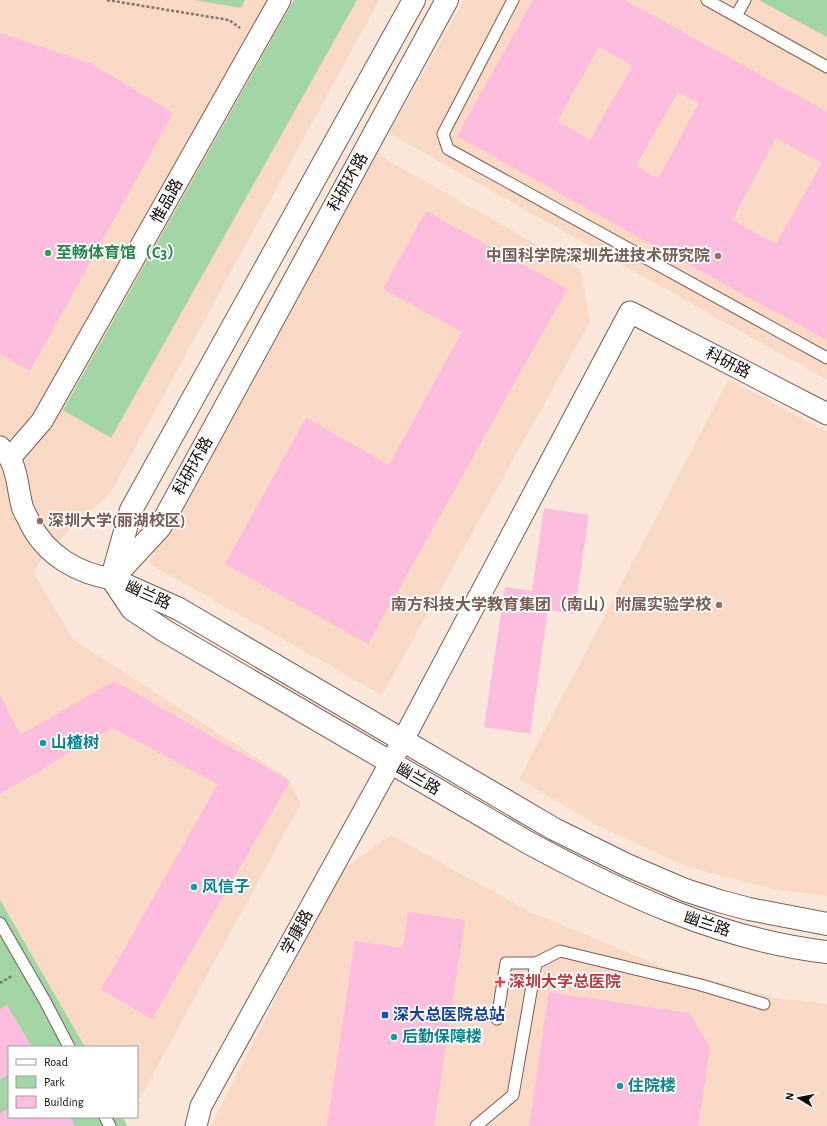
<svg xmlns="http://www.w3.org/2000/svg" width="827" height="1126" viewBox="0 0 827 1126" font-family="'Alegreya Sans','Noto Sans SC',sans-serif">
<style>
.built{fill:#fadac6}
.green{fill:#a3d5a7}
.building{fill:#fcbddf;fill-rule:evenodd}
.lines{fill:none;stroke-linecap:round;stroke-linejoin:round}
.lane-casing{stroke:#755f52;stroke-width:13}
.street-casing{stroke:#755f52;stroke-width:23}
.secondary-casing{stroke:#755f52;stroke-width:24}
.path{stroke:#83756d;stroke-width:2.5;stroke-dasharray:3 2;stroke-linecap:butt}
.lane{stroke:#fff;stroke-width:11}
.street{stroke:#fff;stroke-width:21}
.secondary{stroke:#fff;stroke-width:22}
.leisure-dot{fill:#2e9e5b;stroke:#fff;stroke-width:1.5}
.education-dot{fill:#8d6e63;stroke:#fff;stroke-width:1.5}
.culture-dot{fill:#0f9aa8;stroke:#fff;stroke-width:1.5}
.health-dot{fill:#e0444e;stroke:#fff;stroke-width:1.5}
.transit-dot{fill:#1a4fb4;stroke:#fff;stroke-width:1.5}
.labels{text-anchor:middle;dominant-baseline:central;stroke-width:3.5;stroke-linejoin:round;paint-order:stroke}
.street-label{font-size:16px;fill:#120a06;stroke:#fff}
.leisure-label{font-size:16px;font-weight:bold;fill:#27864d;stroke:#fff;text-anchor:start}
.education-label{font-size:16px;font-weight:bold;fill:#785e54;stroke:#fff;text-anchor:end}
.culture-label{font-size:16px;font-weight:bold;fill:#0d838f;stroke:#fff;text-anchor:start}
.health-label{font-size:16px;font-weight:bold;fill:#be3a42;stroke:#fff;text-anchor:start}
.transit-label{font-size:16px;font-weight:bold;fill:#164399;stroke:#fff;text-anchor:start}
</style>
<rect width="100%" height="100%" fill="#fce8db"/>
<g class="built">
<path d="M0 0H379L111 492 49 549 33 572 74 640 286 777 301 803 140 1098 137 1096V1047H85L0 900Z"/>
<path d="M464 0H827V380L389 133Z"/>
<path d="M377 154 580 269 590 322 382 695 148 563Z"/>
<path d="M729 379 827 432V896L772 889 685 866 599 826 519 779Z"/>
<path d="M391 835 530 912 668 969 776 998 827 1004V1126H211L340 871Z"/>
</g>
<g class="green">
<path d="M195 0H245L241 8Z"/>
<path d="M294 0H357L111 438 63 410Z"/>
<path d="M759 0H827V37Z"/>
<path d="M0 900 85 1047H9V1117H123L127 1126H0Z"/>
</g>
<g class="building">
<path d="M533 0H625L827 112V340L629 232 457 136ZM599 47 632 66 590 140 557 121ZM678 92 699 103 658 179 636 166ZM776 138 822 163 776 244 732 220Z"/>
<path d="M0 33 92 64 173 113 30 371 0 354Z"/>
<path d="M426 211 567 289 524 366 368 644 225 564 306 418 389 465 462 332 383 289Z"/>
<path d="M544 508 589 515 574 614 548 610 530 734 484 727 505 587 532 591Z"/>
<path d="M114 681 290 781 152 1019 101 990 218 784 112 728 0 794V694L20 735Z"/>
<path d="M408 912 465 920 434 1126H327L355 941 403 948Z"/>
<path d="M549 992 689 1013 710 1047 698 1126H529Z"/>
<path d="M7 1005 32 1047H9V1074L0 1080V1009Z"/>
<path d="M9 1108V1117H70L75 1126H0V1113Z"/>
</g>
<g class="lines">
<defs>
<g id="lane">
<path d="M513 0 443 134 448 149 827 358"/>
<path d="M707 0 827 67"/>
<path d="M736 16 745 0"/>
<path d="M0 923 45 1001 69 1047"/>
<path d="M497 1019 506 963H536"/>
<path d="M105 1117 110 1126"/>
<path d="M476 1126 513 1095 536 963 560 951 701 985 764 1004"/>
</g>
<g id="street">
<path d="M0 447C3 451 8 454 10 459 18 472 18 494 23 509 25 514 28 518 30 523 46 555 77 573 112 579"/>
<path d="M10 458 42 421 280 0"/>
<path d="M196 1126 201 1106 403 740 630 312 827 414"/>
</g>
<g id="secondary">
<path d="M113 574 131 510 414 0"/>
<path d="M112 579 132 609 165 631 527 842C621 893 720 940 827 952"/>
<path d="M112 579 179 609 554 829 627 865 685 890 719 901 749 909 827 924"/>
<path d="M112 579 160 527 447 0"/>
</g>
</defs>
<use href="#lane" class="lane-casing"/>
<use href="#street" class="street-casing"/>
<use href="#secondary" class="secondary-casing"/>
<g class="path">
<path d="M107 0 229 20 240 28"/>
<path d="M0 983 12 976"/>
</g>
<use href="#lane" class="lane"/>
<use href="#street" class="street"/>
<use href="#secondary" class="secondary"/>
</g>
<circle class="leisure-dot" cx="48" cy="253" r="4"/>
<g class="education-dot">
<circle cx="718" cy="256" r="4"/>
<circle cx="40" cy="521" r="4"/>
<circle cx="719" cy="605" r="4"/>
</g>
<g class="culture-dot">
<circle cx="43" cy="743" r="4"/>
<circle cx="194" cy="887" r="4"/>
<circle cx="394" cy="1037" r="4"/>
<circle cx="620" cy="1086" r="4"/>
</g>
<path class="health-dot" d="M498 976h4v4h4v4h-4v4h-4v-4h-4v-4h4z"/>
<rect class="transit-dot" x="381" y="1011" width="8" height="8" rx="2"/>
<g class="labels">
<g class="street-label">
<text transform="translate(348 182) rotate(-61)">科研环路</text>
<text transform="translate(167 201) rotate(-61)">惟品路</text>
<text transform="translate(728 363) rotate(27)">科研路</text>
<text transform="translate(193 466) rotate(-61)">科研环路</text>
<text transform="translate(148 595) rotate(24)">幽兰路</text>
<text transform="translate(418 779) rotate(30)">幽兰路</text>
<text transform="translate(707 924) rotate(18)">幽兰路</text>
<text transform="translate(297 932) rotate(-61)">学康路</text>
</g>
<g class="leisure-label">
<text x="56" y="253">至畅体育馆（C3）</text>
</g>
<g class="education-label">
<text x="710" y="256">中国科学院深圳先进技术研究院</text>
<text x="48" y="521" text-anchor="start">深圳大学(丽湖校区)</text>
<text x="711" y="605">南方科技大学教育集团（南山）附属实验学校</text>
</g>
<g class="culture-label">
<text x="51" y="743">山楂树</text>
<text x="202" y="887">风信子</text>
<text x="402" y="1037">后勤保障楼</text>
<text x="628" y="1086">住院楼</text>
</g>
<g class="health-label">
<text x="509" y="982">深圳大学总医院</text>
</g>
<g class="transit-label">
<text x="393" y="1015">深大总医院总站</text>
</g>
</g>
<rect x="8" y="1046" width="130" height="72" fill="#ffffff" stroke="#a09d9b"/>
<rect x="16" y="1059" width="20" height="6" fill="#ffffff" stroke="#a09d9b"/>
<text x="44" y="1066" font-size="12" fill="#120a06">Road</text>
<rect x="16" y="1076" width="20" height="12" fill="#a3d5a7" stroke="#a09d9b"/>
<text x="44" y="1086" font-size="12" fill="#120a06">Park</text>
<rect x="16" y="1096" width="20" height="12" fill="#fcbddf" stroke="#a09d9b"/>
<text x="44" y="1106" font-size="12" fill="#120a06">Building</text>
<g transform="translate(799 1098) rotate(280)" stroke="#ffffff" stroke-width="3" paint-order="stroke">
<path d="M0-3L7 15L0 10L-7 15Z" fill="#120a06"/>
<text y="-6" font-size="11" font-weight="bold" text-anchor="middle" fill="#120a06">N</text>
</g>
</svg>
